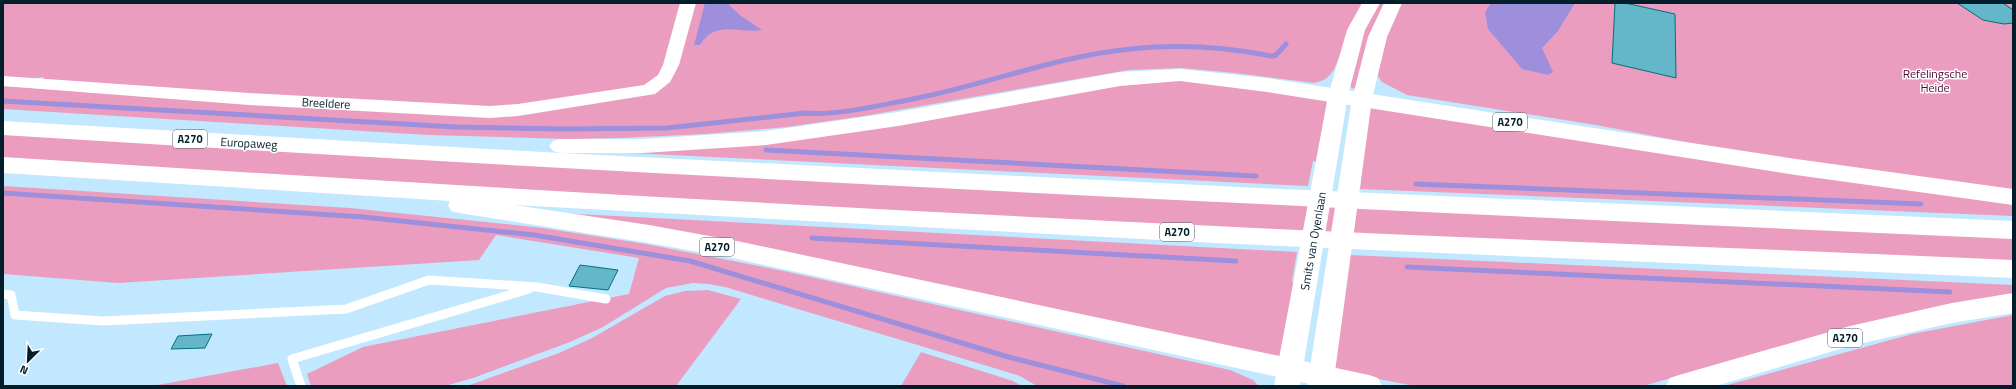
<svg xmlns="http://www.w3.org/2000/svg" width="2016" height="389" viewBox="0 0 2016 389" font-family="'Titillium Web',sans-serif">
<style>
.green{fill:#eb9dbf}
.water{fill:#9d8fdb}
.lines{fill:none;stroke-linecap:round;stroke-linejoin:round}
.stream{stroke:#9d8fdb;stroke-width:5}
.building{fill:#64b7c8;stroke:#056e7d}
.lane{stroke:#fff;stroke-width:9}
.street{fill:#fff;fill-rule:evenodd}
.secondary{fill:#fff;fill-rule:evenodd}
.highway{fill:#fff;fill-rule:evenodd}
.labels{text-anchor:middle;dominant-baseline:central;stroke-width:3;stroke-linejoin:round;paint-order:stroke}
.shield{fill:#fff;stroke:#4e626b;stroke-width:1}
.shield-label{font-size:11px;font-weight:bold;fill:#021e2b}
.park-label{font-size:12px;fill:#510632;stroke:#fff}
.street-label{font-size:12px;fill:#021e2b;stroke:#fff}
</style>
<rect width="100%" height="100%" fill="#c1e8fe"/>
<g class="green">
<path d="M3 3H2013V190L1721 149 1596 125 1407 95 1382 82 1377 75 1355 89 1350 87 1339 57C1334 71 1330 80 1314 83L1235 73 1181 68 1129 70 864 116 787 127 705 134 620 138 567 139 428 135 3 109V86L88 92 483 109 45 83 43 77 28 80H3Z"/>
<path d="M1174 79 1219 82 1324 100 1328 103 1317 162 1313 161 1308 186 608 152 710 147 1133 81Z"/>
<path d="M1368 107 2013 204V216L1360 189Z"/>
<path d="M3 134 2013 236V262C1821 254 1629 247 1437 238 959 216 481 188 3 158Z"/>
<path d="M3 186 350 208 543 228 646 244 784 271 1230 370 1253 380 1259 386H1037L1020 376 994 368 725 287 708 284 693 283 666 288 603 327 570 342 473 378 445 386H311L307 374 363 347 629 294 639 258 496 235 479 260 118 283 3 274Z"/>
<path d="M539 212 1297 252 1292 281 1294 284 1279 358Z"/>
<path d="M1350 255 2013 285V296L1846 328 1643 386H1415L1342 372 1335 370Z"/>
<path d="M708 290 741 299 676 386H467L559 353 592 338 665 296 685 291Z"/>
<path d="M2013 315V386H1724L1912 334Z"/>
<path d="M921 352 1013 381 1022 386H901Z"/>
<path d="M278 363 287 386H152Z"/>
</g>
<g class="water">
<path d="M705 3H727L741 16 762 30C738 34 716 19 700 45H694Z"/>
<path d="M1491 3H1575L1558 31 1542 48 1553 72 1548 75 1522 69 1488 29 1485 12Z"/>
</g>
<g class="lines">
<g class="stream">
<path d="M3 101 456 127 564 129 667 128 805 113C837 116 880 105 913 99 985 85 1057 56 1131 49 1178 44 1225 47 1272 56L1276 55 1286 44"/>
<path d="M766 150 1256 176"/>
<path d="M1416 184 1921 204"/>
<path d="M3 193 363 217 534 235 690 261 1005 356 1123 386"/>
<path d="M812 238 1236 261"/>
<path d="M1407 267 1950 292"/>
</g>
</g>
<g class="building">
<path d="M1615 3H1625L1675 14 1676 78 1612 63Z"/>
<path d="M1957 3H2003L2013 10V23L2004 24 1983 20Z"/>
<path d="M580 265 618 270 608 290 569 286Z"/>
<path d="M212 334 205 348 171 349 178 336Z"/>
</g>
<g class="lines">
<g class="lane">
<path d="M3 294 11 295 15 315 103 321 346 309 429 280 537 287 606 299"/>
<path d="M301 386 292 359 529 289"/>
</g>
<path class="street" d="M680 3H696L679 65 670 82 655 94 518 116 490 118 249 105 3 86V76L249 93 490 106 518 104 644 85 658 75 663 65Z"/>
<g class="secondary">
<path d="M1362 3H1380L1365 30 1348 96 1300 386H1274L1328 96 1347 30Z"/>
<path d="M1384 3H1402L1387 37 1372 99 1333 386H1307L1352 99 1368 37Z"/>
</g>
<g class="highway">
<path d="M1180 69 1267 78 1796 159 2013 189V205L1796 175 1267 92 1180 81 1120 86 898 126 766 145 643 153H560L1259 188 2013 221V239C1343 209 673 177 3 135V121L560 153 553 151 549 146 553 141 560 139H643L766 131 898 112 1120 72Z"/>
<path d="M3 157C407 183 811 207 1215 226 1481 239 1747 248 2013 260V278L1215 243 514 205 649 225 737 241 1369 375 1378 378 1382 386H1319L737 259 649 243 459 213 451 211 448 205 450 201 3 173Z"/>
<path d="M2013 293V313L1952 323 1850 346 1716 386H1666L1670 378 1679 375 1850 326 1952 303Z"/>
</g>
</g>
<g class="labels">
<g class="shield">
<rect x="1493" y="113" width="34" height="18" rx="3"/>
<rect x="173" y="130" width="34" height="18" rx="3"/>
<rect x="1160" y="223" width="34" height="18" rx="3"/>
<rect x="700" y="238" width="34" height="18" rx="3"/>
<rect x="1828" y="329" width="34" height="18" rx="3"/>
</g>
<g class="shield-label">
<text x="1510" y="122">A270</text>
<text x="190" y="139">A270</text>
<text x="1177" y="232">A270</text>
<text x="717" y="247">A270</text>
<text x="1845" y="338">A270</text>
</g>
<g class="park-label">
<text x="1935" y="73">Refelingsche<tspan x="1935" dy="14">Heide</tspan></text>
</g>
<g class="street-label">
<text transform="translate(326 103) rotate(3)">Breeldere</text>
<text transform="translate(249 143) rotate(3)">Europaweg</text>
<text transform="translate(1313 241) rotate(-80)">Smits van Oyenlaan</text>
</g>
</g>
<rect width="2016" height="389" fill="none" stroke="#021e2b" stroke-width="8"/>
<g transform="translate(28 361) rotate(204)" stroke="#ffffff" stroke-width="3" paint-order="stroke">
<path d="M0-3L7 15L0 10L-7 15Z" fill="#021e2b"/>
<text y="-6" font-size="11" font-weight="bold" text-anchor="middle" fill="#021e2b">N</text>
</g>
</svg>
